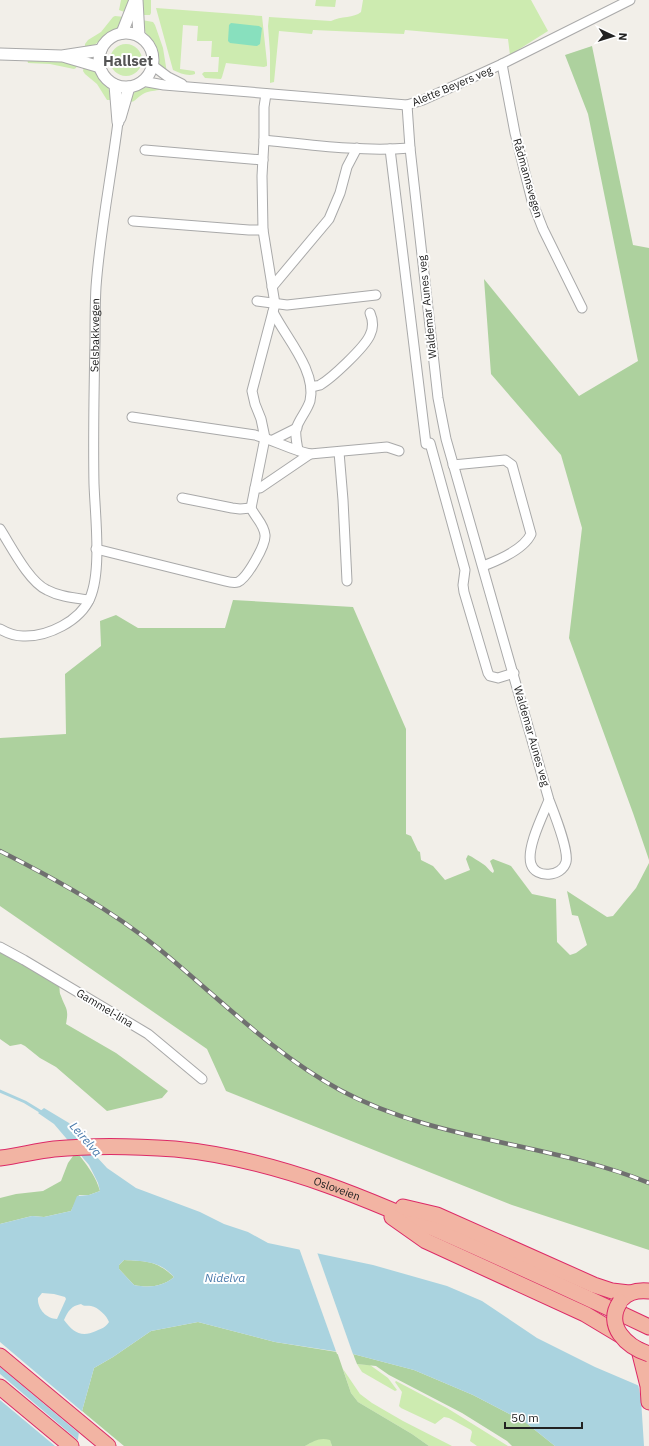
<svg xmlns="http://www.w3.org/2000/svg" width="649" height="1446" viewBox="0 0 649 1446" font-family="'IBM Plex Sans',sans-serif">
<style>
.grass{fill:#cdebb0}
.forest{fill:#add19e}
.pitch{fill:#88e0be}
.water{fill:#aad3df;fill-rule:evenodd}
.pier{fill:#f2efe9}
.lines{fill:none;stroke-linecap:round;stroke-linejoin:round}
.stream{stroke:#aad3df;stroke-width:3}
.minor-casing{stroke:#a9a9a9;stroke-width:11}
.tertiary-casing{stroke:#a9a9a9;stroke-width:13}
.trunk-casing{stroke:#dc2a67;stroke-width:17}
.minor{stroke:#fff;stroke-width:9}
.tertiary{stroke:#fff;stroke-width:11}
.trunk{stroke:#f2b4a3;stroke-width:15}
.rail-casing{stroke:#707070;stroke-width:4.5}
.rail{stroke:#fff;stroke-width:3;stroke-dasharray:9;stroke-linecap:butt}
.trunk-bridge-casing{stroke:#dc2a67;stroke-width:17;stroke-linecap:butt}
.trunk-bridge{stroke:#f2b4a3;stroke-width:15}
.labels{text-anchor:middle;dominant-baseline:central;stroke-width:4;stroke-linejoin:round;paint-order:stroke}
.street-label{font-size:11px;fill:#222;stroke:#fff}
.water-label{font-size:12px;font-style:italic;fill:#4a7aab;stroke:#fff}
.district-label{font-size:15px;font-weight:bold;fill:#555;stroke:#fff}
</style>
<rect width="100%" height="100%" fill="#f2efe9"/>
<g class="grass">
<path d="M121 0H129L127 13 119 10Z"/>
<path d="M143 0H151V13L150 15H142Z"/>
<path d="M316 0H336L335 7 315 6Z"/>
<path d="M363 0H531L548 31 510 55 508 39 405 30 404 34 313 30 312 34 279 31 274 82 270 83V53L268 26 269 17 331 21C341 16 354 18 361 12Z"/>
<path d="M156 8 262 16 267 63V66L264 67 226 63 222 77 221 79 205 78 202 74 204 72H218L219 57H211L212 41H197L198 26 183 25 180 69 194 71 195 72V74C188 77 180 73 173 70Z"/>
<path d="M115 16 125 17 118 30 107 35 92 47 85 49V44L88 40 101 32 113 17Z"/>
<path d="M142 20 153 22 155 25 163 48 167 73 159 65 156 50 146 34Z"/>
<circle cx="126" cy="60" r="16"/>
<path d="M27 59 50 60 78 64 76 68 74 69 50 64 28 63Z"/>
<path d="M84 65 96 71 108 87 112 100H107L97 84 85 74 83 71Z"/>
<path d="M148 87H159V90C153 91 148 91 143 94 137 97 135 103 129 102 133 92 137 88 148 87Z"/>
<path d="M357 1364 370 1365 388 1378 397 1390 395 1391 362 1372Z"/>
<path d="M343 1369 360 1394 372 1403 403 1421 452 1446H429L412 1434 358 1402 351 1393Z"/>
<path d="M396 1381 447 1408 508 1446H477L470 1441 472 1432 471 1430 449 1418 444 1417 435 1424 401 1408 399 1406 402 1392 395 1382Z"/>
<path d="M324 1438 330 1439 332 1446H305L317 1439Z"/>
</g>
<g class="forest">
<path d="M592 46 633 245 649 248V860L633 813 569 638 582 528 561 455 491 374 484 279 579 396 638 361 588 114 565 55Z"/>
<path d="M233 600 353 607 406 729V834L411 836 418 851 420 852 421 860 433 866 445 880 470 870 466 859 468 855C473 857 478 861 483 864 487 866 489 871 493 873L494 871 490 861 493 859 511 866 532 894 556 899 557 942 570 955 576 953 587 945 578 916 572 915 567 891 607 917 613 916 636 888 649 863V1250L512 1205 226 1091 207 1049 0 906V738L66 734 65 674 101 646 100 621 116 615 138 628H225Z"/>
<path d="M0 952 56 982C62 989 58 990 61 996 66 1010 69 1008 66 1024L116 1053 168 1091 162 1098 107 1111 56 1067 40 1058 25 1046 21 1044 10 1046 0 1039Z"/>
<path d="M73 1156H80C89 1168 96 1177 100 1191L89 1195H79L71 1211 44 1217 32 1216 0 1224V1198L16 1194 43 1191 61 1181 68 1163Z"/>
<path d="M124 1260C147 1261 157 1261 174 1277 162 1287 149 1288 134 1285L119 1269V1265Z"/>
<path d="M198 1322 275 1342 337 1352 351 1393 358 1402 412 1434 429 1446H332L330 1440C320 1437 314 1441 305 1446H124L82 1411 94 1368 113 1357 151 1331Z"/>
<path d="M353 1354 414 1370 473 1395 525 1422 555 1446H512L507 1441 462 1413 389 1375 376 1366 357 1364Z"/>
</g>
<path class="pitch" d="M231 23 259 26 262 28 260 44 257 46 230 43 228 41 229 25Z"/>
<path class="water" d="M44 1108 69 1123 96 1156 107 1168 136 1188 200 1212 224 1224 248 1232 268 1243 373 1265 447 1286 482 1301 537 1338 595 1367 649 1390V1446H555L525 1422 473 1395 414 1370 353 1354 275 1342 198 1322 151 1331 113 1357 94 1368 82 1411 77 1446H0V1224L32 1216 44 1217 71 1211 77 1196 89 1195 100 1191 98 1183 89 1165 54 1124 38 1113ZM124 1260C144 1261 160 1261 174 1277 162 1287 149 1288 134 1285L119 1269V1265ZM42 1293 54 1294 65 1297 66 1299 57 1319C46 1319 37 1308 38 1298ZM81 1304C85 1307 86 1305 91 1306 98 1307 107 1316 109 1322 105 1328 102 1328 96 1331 81 1338 73 1332 64 1320 68 1311 71 1306 81 1304Z"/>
<g class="pier">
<path d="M299 1248 317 1252 354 1357 337 1354Z"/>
<path d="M0 1342 84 1413 81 1435 0 1367Z"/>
<path d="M0 1374 80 1442 79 1446H55L0 1400Z"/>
<path d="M638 1384 649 1388V1446H644L641 1399Z"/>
</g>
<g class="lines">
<path class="stream" d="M0 1091 25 1102 43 1113"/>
<defs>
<g id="minor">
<path d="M502 64 515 133 532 201 543 229 582 308"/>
<path d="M152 65 168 77 182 84"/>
<path d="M142 81 164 85 407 105 423 100 502 64 630 0"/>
<path d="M407 105 410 148 438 398 446 439 549 800C554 813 569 850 566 862 562 877 536 879 531 864 526 848 543 815 549 800"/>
<path d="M264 140C312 145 362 152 410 148"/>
<path d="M390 149 426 444"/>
<path d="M145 150 263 160"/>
<path d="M133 221 249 230H263"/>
<path d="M272 287 329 219 340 193 347 167 357 148"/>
<path d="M257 301 287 305 376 295"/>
<path d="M273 312C286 338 317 371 310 401 307 411 299 419 296 429 295 436 297 444 298 450"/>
<path d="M311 387C314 386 317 386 320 385 332 378 365 347 370 335 374 327 373 320 370 313"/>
<path d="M132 417 255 435C274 440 291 450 310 454L387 447 399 451"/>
<path d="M273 440 297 428"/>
<path d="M430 443 465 570 463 585 464 592 488 673 490 676 498 678 514 673"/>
<path d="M339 452 343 500 347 581"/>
<path d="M453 465 505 460 512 465 531 534C524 549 499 560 483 566"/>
<path d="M255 488H260L310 454"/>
<path d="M182 498 232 508 240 509 251 508"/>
<path d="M0 529C11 546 29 582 47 590 60 597 75 598 89 600"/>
<path d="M96 549 225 581C229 582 234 583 238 582 247 578 266 545 265 535 264 524 255 517 251 508L265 438 261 419 255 404 252 391 275 304 263 230 262 176 264 140V107L266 94"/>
<path id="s1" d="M0 629C7 633 15 636 23 636 48 637 80 621 90 598 102 571 95 514 94 484 93 436 94 389 95 341 95 323 95 305 96 287 100 232 111 177 118 122"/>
<path d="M0 947 24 960 148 1034 202 1079"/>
</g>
<g id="tertiary">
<path d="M137 0 139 36"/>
<path d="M122 33 135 0"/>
<circle cx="126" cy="60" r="27"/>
<path d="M0 54 62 56 101 50"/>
<path d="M66 57 100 67"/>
<path d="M115 85 118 122"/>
<path d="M120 118 129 87"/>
</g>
<g id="trunk">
<path id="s2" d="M0 1158C18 1156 36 1151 54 1149 94 1145 135 1146 175 1149 279 1159 376 1202 471 1245 531 1272 590 1299 649 1327"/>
<path d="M403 1207 437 1215 594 1285 612 1291 629 1293"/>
<path d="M392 1217 426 1241 585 1314 620 1335"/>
<path d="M622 1299C629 1291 639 1290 649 1291"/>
<path d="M639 1350 648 1386 649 1402"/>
<path d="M0 1356 108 1446"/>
<path d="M0 1387 71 1446"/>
</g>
</defs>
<use href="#minor" class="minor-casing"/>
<use href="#tertiary" class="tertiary-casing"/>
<use href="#trunk" class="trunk-casing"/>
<use href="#minor" class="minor"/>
<use href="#tertiary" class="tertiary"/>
<use href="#trunk" class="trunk"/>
<defs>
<path id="rail" d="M0 851C55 879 110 909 158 948 218 997 272 1053 340 1090 437 1142 548 1142 649 1183"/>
</defs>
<use href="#rail" class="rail-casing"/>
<use href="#rail" class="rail"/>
<defs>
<path id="trunk-bridge" d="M620 1302C604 1326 627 1347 649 1354"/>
</defs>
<use href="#trunk-bridge" class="trunk-bridge-casing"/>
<use href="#trunk-bridge" class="trunk-bridge"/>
</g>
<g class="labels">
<g class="street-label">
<text transform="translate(452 86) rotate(-23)">Alette Beyers veg</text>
<text transform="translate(528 178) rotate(74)">Rådmannsvegen</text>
<text transform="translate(427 307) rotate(-96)">Waldemar Aunes veg</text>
<text stroke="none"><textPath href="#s1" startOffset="369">Selsbakkvegen</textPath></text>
<text transform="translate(532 736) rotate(74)">Waldemar Aunes veg</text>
<text transform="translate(105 1008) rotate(31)">Gammel-lina</text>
<text stroke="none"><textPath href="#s2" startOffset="343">Osloveien</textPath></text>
</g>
<g class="water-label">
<text transform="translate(86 1139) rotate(49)">Leirelva</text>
<text x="225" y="1277">Nidelva</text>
</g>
<g class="district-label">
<text x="128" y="60">Hallset</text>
</g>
</g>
<g transform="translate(613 36) rotate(94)" stroke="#ffffff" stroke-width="3" paint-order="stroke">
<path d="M0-3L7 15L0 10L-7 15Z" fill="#222222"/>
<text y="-6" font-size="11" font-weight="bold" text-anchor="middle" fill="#222222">N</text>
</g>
<path d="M505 1422v6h77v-6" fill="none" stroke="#222222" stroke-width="2"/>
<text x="511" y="1422" font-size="12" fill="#222222" stroke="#ffffff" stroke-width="3" paint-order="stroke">50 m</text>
</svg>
